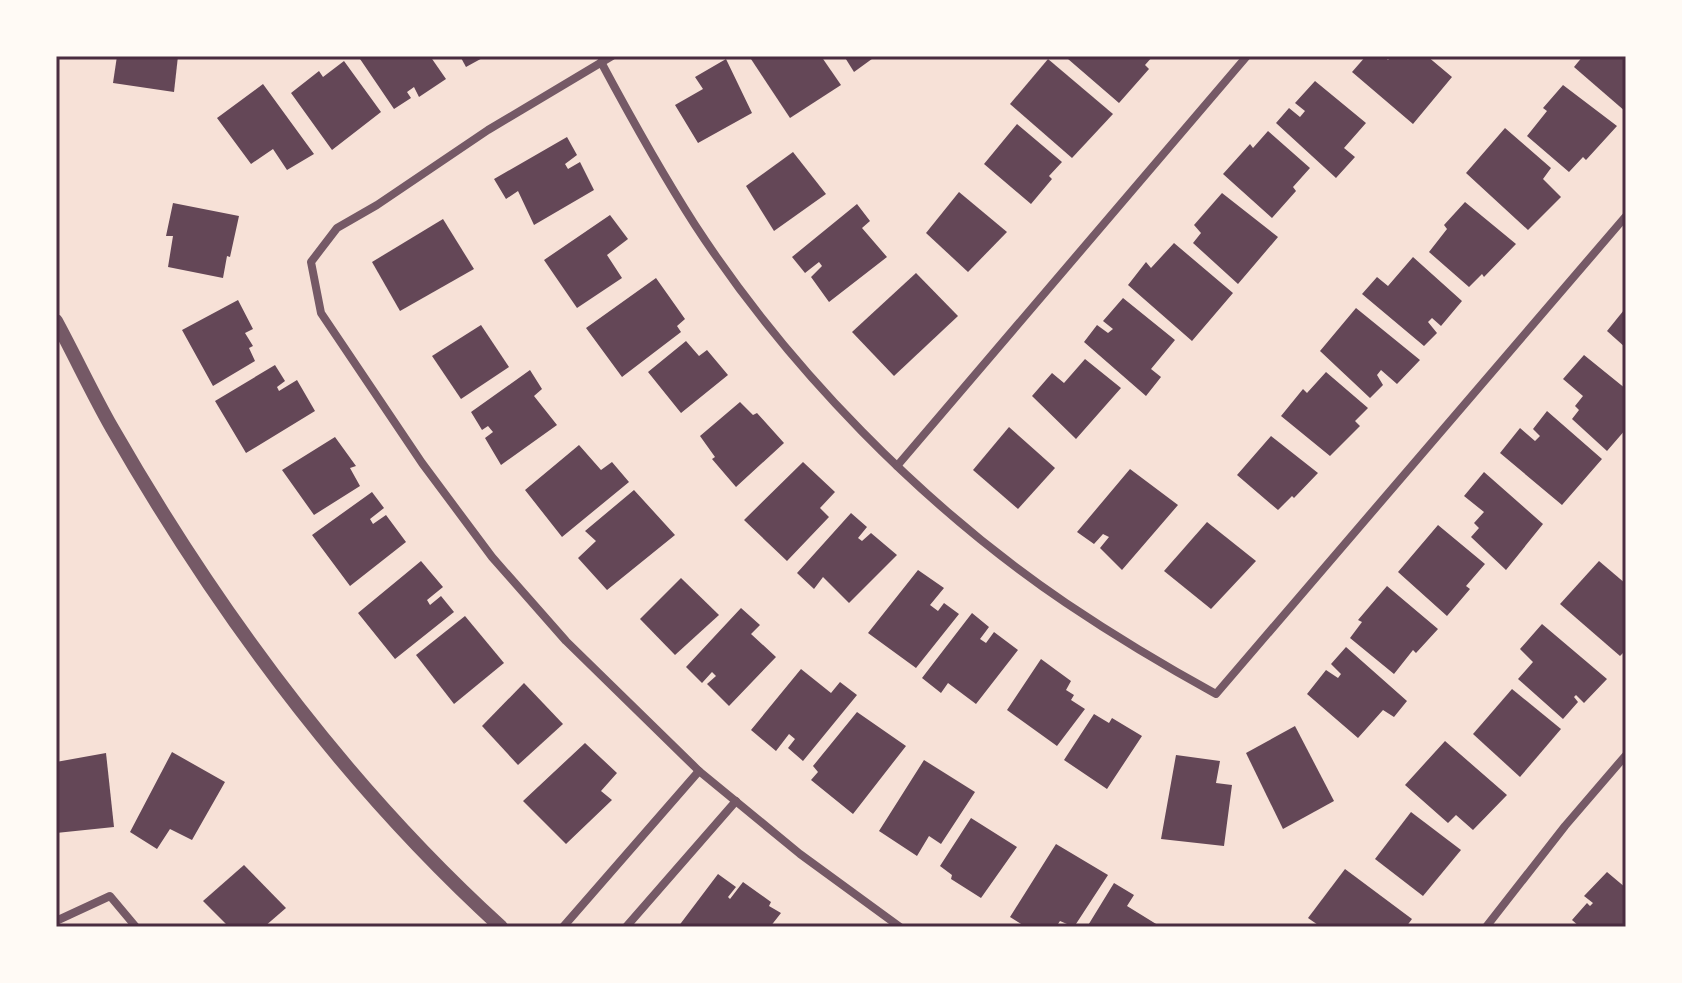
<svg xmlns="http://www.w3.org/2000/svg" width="1682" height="983" viewBox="0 0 1682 983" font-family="'Crimson Pro',serif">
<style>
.building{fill:#644757}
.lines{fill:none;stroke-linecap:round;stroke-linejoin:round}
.minor{stroke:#755966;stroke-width:8}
.tertiary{stroke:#755966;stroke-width:14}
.neatline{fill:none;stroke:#4a2c40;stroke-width:3}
</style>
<rect width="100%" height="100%" fill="#f7e1d7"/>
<g class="building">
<path d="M117 56H178L174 92 113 83Z"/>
<path d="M358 56H430L446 79 419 97 414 87 407 92 411 98 394 109Z"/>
<path d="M460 56H486L466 67Z"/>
<path d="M749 56H821L841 85 790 118Z"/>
<path d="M844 56H876L854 72Z"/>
<path d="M1071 56H1153L1145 65 1149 69 1119 103 1068 59Z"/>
<path d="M1366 56H1383L1388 60 1392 56H1427L1452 77 1413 124 1352 72Z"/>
<path d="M1583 56H1626V112L1574 67Z"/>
<path d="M726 59 752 113 698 143 675 105 703 89 695 77Z"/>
<path d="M1048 59 1113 114 1072 158 1010 104Z"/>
<path d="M344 61 381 112 332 150 291 93 319 71 323 77Z"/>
<path d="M1315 81 1366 123 1344 148 1355 157 1336 178 1276 123 1289 108 1300 117 1305 111 1295 103Z"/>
<path d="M263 84 314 154 287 170 273 149 251 164 217 118Z"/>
<path d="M1563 85 1617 126 1586 160 1583 157 1569 172 1527 136 1547 111 1543 108Z"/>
<path d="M1017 124 1062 162 1049 176 1052 179 1031 204 984 164Z"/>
<path d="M1505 128 1551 168 1543 179 1561 197 1528 230 1466 173Z"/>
<path d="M1268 131 1310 168 1293 187 1296 191 1272 218 1223 174 1250 144 1253 148Z"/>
<path d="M567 137 577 155 565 164 568 169 580 162 594 190 534 225 518 191 506 199 494 179Z"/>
<path d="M793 152 826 194 774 231 746 186Z"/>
<path d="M959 192 1007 232 968 272 926 233Z"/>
<path d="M1222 193 1278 237 1238 284 1193 243 1201 233 1194 225Z"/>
<path d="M1465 202 1516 244 1484 277 1482 274 1469 287 1429 252 1447 229 1444 225Z"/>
<path d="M173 203 239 216 230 257 227 256 223 278 168 267 173 236H166Z"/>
<path d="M857 204 870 221 862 228 887 257 829 302 811 277 822 266 819 262 805 273 792 257Z"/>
<path d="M610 215 628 239 607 255 622 278 577 308 544 260Z"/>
<path d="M443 219 474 269 400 311 372 262Z"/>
<path d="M1174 243 1233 293 1192 341 1128 285 1146 262 1151 268Z"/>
<path d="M1413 257 1462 301 1441 326 1432 318 1428 322 1437 333 1424 346 1362 294 1377 277 1388 286Z"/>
<path d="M916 273 958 316 894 376 852 332Z"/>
<path d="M656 278 685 319 677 326 681 332 622 377 586 328Z"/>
<path d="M1123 298 1175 340 1151 369 1161 377 1146 396 1084 342 1097 325 1108 333 1113 329 1103 321Z"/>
<path d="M238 300 253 329 245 333 253 346 249 348 255 361 213 386 182 330Z"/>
<path d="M1356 308 1420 360 1397 384 1381 370 1377 375 1383 385 1370 398 1320 351Z"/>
<path d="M1624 310 1626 312V348L1607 331Z"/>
<path d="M481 325 509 367 461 399 432 356Z"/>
<path d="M686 341 699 356 707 350 728 375 681 413 648 372Z"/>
<path d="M1584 355 1626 389V429L1607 451 1572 419 1579 410 1575 406 1583 396 1563 379Z"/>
<path d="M1085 359 1121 388 1076 439 1032 396 1052 373 1064 383Z"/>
<path d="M275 365 285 381 277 387 279 391 297 380 315 411 246 453 215 401Z"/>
<path d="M530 370 542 389 534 396 557 425 501 465 485 438 493 432 488 426 482 430 471 412Z"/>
<path d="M1326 372 1368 408 1355 421 1360 426 1330 456 1281 416 1303 389 1307 393Z"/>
<path d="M740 402 753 415 757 413 784 443 736 487 712 459 715 457 700 436Z"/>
<path d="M1547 411 1602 459 1562 505 1500 453 1520 428 1535 441 1540 436 1533 429Z"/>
<path d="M1009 427 1055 468 1018 509 973 470Z"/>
<path d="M1271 436 1318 473 1294 498 1292 496 1278 510 1237 475Z"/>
<path d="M335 437 356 466 350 468 360 486 314 515 282 470Z"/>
<path d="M579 445 601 470 612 462 629 482 562 537 525 490Z"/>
<path d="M803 462 835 492 820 508 829 517 787 561 744 520Z"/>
<path d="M1130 469 1178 505 1122 570 1100 548 1109 537 1103 534 1094 544 1077 532Z"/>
<path d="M1484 472 1543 524 1506 570 1471 537 1479 528 1474 523 1484 512 1464 496Z"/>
<path d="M634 490 675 535 607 590 578 558 596 541 585 531Z"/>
<path d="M372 492 384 508 370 519 373 524 386 515 406 542 350 586 312 535Z"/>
<path d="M851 513 867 527 858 538 862 541 871 533 897 555 849 603 823 577 814 589 797 573Z"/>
<path d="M1207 522 1256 561 1211 609 1164 571Z"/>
<path d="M1438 525 1485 564 1466 586 1470 589 1447 616 1398 572Z"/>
<path d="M421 561 443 587 427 600 430 605 441 596 454 612 395 659 358 613Z"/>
<path d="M1599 561 1626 584V650L1620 656 1560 604Z"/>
<path d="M918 570 944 588 930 605 938 611 944 603 959 614 916 668 868 633Z"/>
<path d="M681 578 719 615 675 655 640 619Z"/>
<path d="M1387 586 1438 629 1416 653 1413 650 1394 674 1350 638 1362 622 1358 620Z"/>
<path d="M741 608 760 625 751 634 776 657 729 706 707 684 716 676 712 672 702 683 686 667Z"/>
<path d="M972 613 989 627 980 639 986 643 994 632 1018 650 976 704 948 683 941 693 922 678Z"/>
<path d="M465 616 504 663 454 704 416 655Z"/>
<path d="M1542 624 1607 679 1584 703 1576 695 1574 697 1578 702 1563 719 1518 679 1533 662 1520 649Z"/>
<path d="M1346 647 1407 701 1394 717 1383 710 1358 738 1307 694 1326 670 1338 678 1341 674 1331 664Z"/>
<path d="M1041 659 1071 681 1066 690 1074 695 1071 700 1085 709 1057 746 1007 710Z"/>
<path d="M801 669 831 693 840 682 857 695 803 761 788 748 795 739 789 734 776 751 751 730Z"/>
<path d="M524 683 563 724 518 765 482 726Z"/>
<path d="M1512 689 1561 729 1520 777 1473 734Z"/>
<path d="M857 712 906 746 853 814 811 780 818 772 813 766Z"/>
<path d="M1094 714 1109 723 1112 718 1142 736 1107 789 1064 760Z"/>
<path d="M1295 726 1334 801 1283 829 1246 753Z"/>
<path d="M1445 741 1507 795 1473 830 1456 815 1448 823 1405 785Z"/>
<path d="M585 743 617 773 601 791 612 800 566 844 523 801Z"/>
<path d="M172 752 225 782 192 840 170 829 157 849 130 832Z"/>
<path d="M106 753 114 827 56 833V762Z"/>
<path d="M1176 755 1220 761 1216 783 1232 785 1224 846 1161 839Z"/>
<path d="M924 760 975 792 941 844 929 836 917 856 879 831Z"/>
<path d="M1411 812 1461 850 1423 896 1375 859Z"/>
<path d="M971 818 1017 847 981 898 951 879 952 875 940 866Z"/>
<path d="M1056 844 1108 875 1074 927 1060 921 1056 927H1026L1010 917Z"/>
<path d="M244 865 286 908 264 927H229L203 901Z"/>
<path d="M1345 869 1412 919 1406 927H1321L1308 918Z"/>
<path d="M1607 872 1626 888V927H1580L1572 920 1587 903 1590 906 1593 903 1584 896Z"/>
<path d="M718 874 736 887 728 897 730 899 743 882 771 902 769 906 781 913 770 927H678Z"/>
<path d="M1114 883 1134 895 1127 906 1161 927H1087Z"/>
</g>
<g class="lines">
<g class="minor">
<path d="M612 56 488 130 377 205 337 228 311 262 321 313 422 463 492 557 566 641 699 771 800 854 900 927"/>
<path d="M601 62C631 118 661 172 695 225 789 369 923 506 1066 603 1115 636 1165 666 1216 694L1626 216"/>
<path d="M897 466 1247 56"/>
<path d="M56 921 110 896 136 927"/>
<path d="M563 927 699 771"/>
<path d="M626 927 736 801"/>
<path d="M1486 927 1565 826 1626 755"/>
</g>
<path class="tertiary" d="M56 321C75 356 92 393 112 428 217 611 345 785 501 927"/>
</g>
<rect width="1682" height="983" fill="none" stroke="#fffaf5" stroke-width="116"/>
<rect x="58" y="58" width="1566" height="867" class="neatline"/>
</svg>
